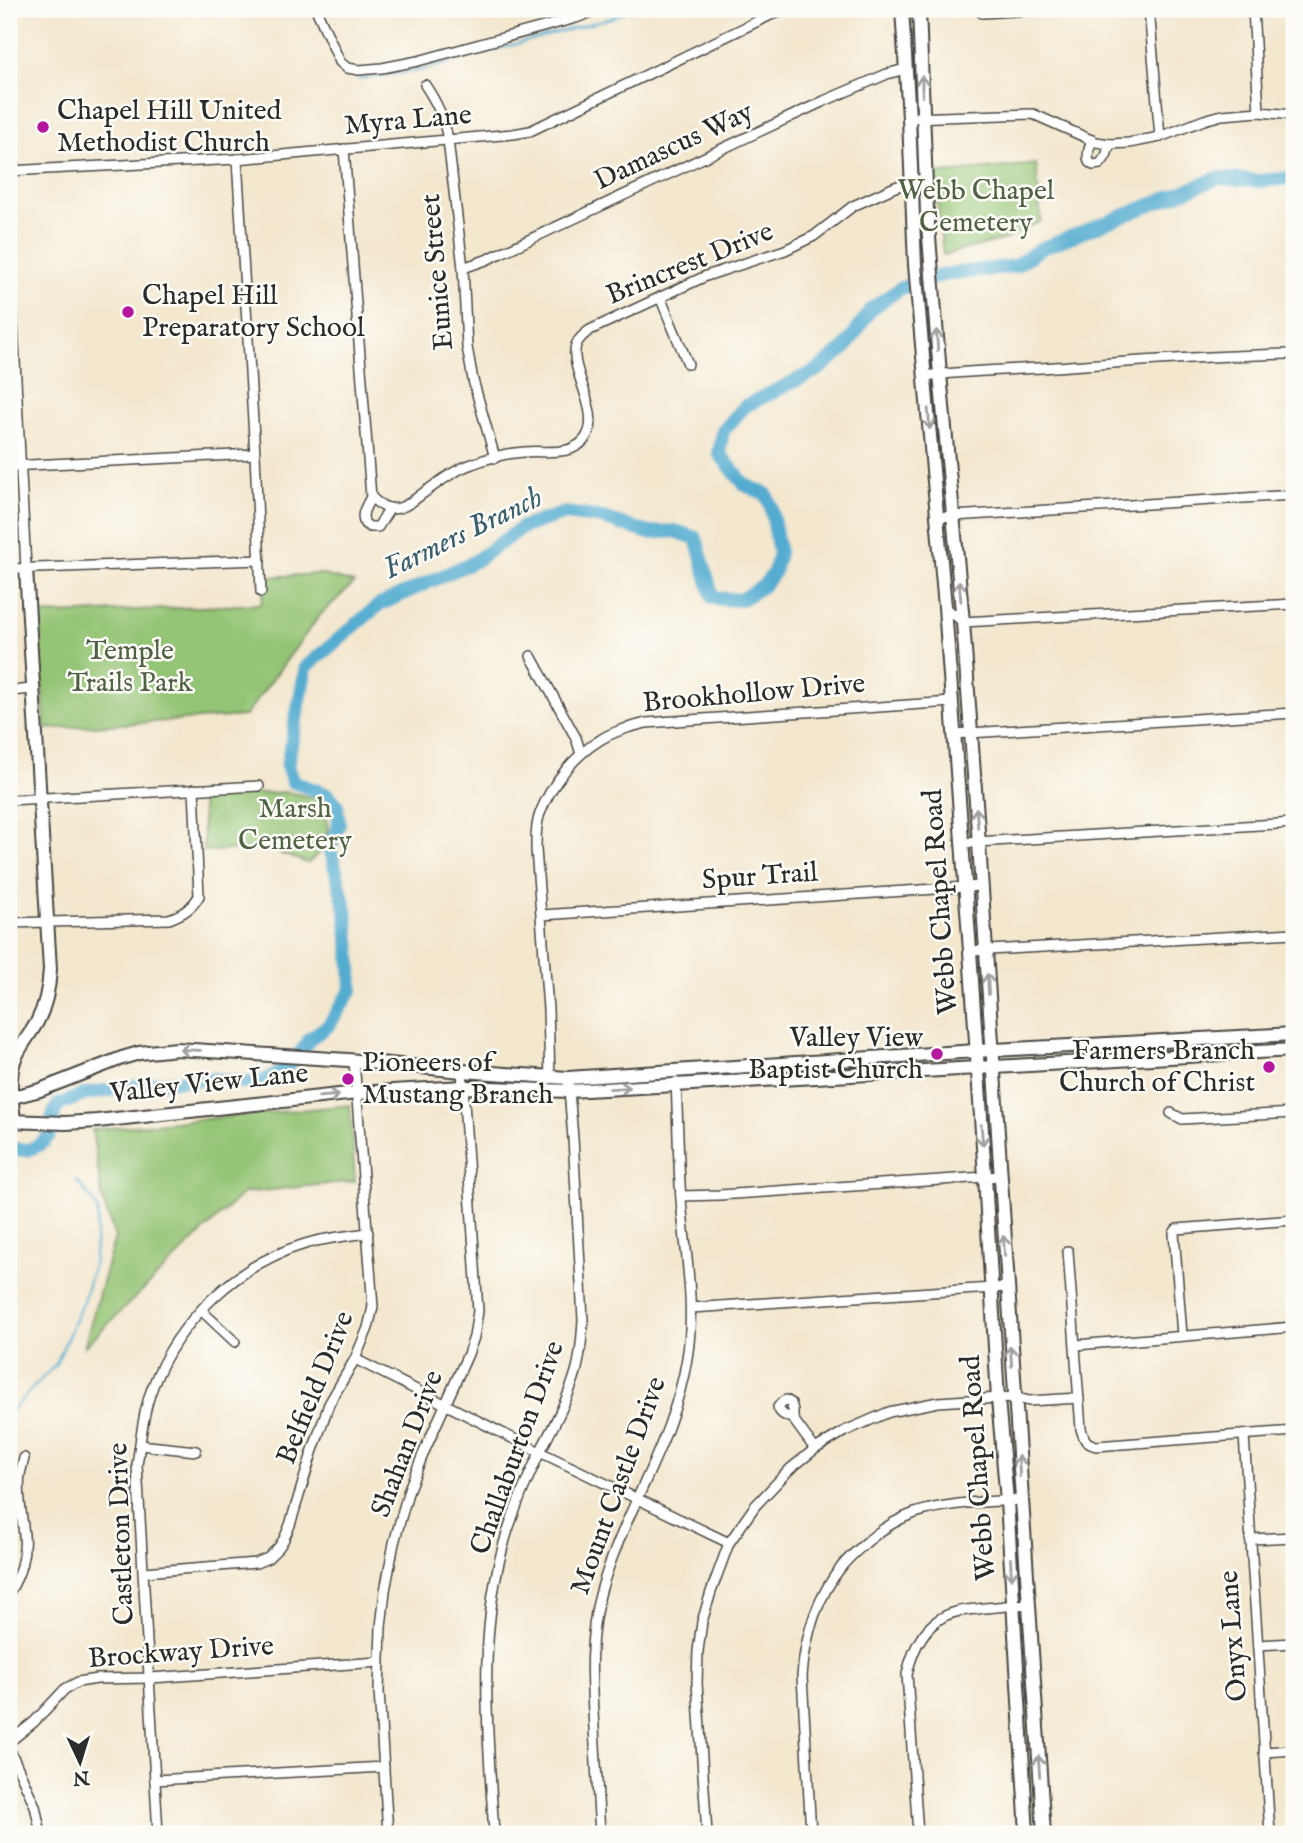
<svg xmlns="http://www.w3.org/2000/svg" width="1303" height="1843" viewBox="0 0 1303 1843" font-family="'IM FELL English',serif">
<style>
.green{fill:#94c474;stroke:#607850;stroke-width:2}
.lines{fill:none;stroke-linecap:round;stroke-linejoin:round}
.stream{stroke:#53acd0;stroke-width:2.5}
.river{stroke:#53acd0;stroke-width:14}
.street-casing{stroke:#494743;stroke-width:12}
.secondary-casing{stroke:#494743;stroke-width:16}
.street{stroke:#fff;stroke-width:9}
.secondary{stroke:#fff;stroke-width:12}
.oneway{stroke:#a0a0a0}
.poi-dot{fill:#b5179e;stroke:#fdfcf7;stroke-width:2.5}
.labels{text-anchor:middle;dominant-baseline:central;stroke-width:5;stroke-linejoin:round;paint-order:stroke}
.poi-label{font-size:28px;fill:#2b2b2b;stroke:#fdfcf7;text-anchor:start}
.street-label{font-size:28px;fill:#2b2b2b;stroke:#fdfcf7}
.park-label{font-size:28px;fill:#506145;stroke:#fdfcf7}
.water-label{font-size:30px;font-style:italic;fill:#3b5f6d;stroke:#fdfcf7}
</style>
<rect width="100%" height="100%" fill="#fdfcf7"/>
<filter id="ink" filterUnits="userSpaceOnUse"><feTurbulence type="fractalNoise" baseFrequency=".0143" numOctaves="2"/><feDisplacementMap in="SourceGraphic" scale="14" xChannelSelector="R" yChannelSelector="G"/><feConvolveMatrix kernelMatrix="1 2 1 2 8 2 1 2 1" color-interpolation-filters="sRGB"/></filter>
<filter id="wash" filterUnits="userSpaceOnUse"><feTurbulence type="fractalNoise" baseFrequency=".00686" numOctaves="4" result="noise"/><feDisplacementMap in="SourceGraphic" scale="28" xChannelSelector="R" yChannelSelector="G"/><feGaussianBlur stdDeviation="1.57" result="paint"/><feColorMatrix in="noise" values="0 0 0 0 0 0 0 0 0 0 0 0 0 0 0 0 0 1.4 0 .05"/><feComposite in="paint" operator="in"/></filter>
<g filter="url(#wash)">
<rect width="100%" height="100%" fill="#f3e7ce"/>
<g class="green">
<path d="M1036 164 1041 221 1006 239 943 255 934 174Z"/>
<path d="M320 574 354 583 320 615 245 716 45 729 38 615 261 604 267 577Z"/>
<path d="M286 792 322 799 328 828 324 849 308 863 268 849 204 851 201 796Z"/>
<path d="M350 1105 355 1181 243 1193 84 1347 115 1237 102 1198 92 1130Z"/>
<path d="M9 1454H12L15 1509 9 1515Z"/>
</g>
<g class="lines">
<g class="stream">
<path d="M358 79 418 71 611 18 631 9"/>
<path d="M45 1140 49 1146"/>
<path d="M9 1413 56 1364 84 1299 93 1267 98 1212 94 1202 76 1180"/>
</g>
<path class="river" d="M9 1149 28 1150 39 1145 49 1136 54 1113 58 1105 86 1094 152 1083 186 1080 213 1079 251 1083 260 1082 275 1076 291 1063 305 1047 309 1039 329 1025 352 989 350 949 346 910 330 848 339 824 337 805 329 795 293 782 287 766 306 667 379 605 475 561 523 527 565 513 603 518 649 533 675 531 696 538 713 598 740 600 763 586 774 572 779 553 771 506 766 494 745 485 719 453 723 431 745 406 819 369 845 348 871 309 901 288 943 275 1015 266 1040 249 1218 178 1258 181 1294 178"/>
</g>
</g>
<g filter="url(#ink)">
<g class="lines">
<defs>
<g id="street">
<path d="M316 9 340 62 347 68 359 70 382 68 418 61 576 18 599 9"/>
<path d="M979 9 982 13 1055 9"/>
<path d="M1149 9 1160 137"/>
<path d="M1253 9 1259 112"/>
<path d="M425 85C437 103 444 118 448 140L463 268 467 347 473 380 495 458"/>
<path d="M909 118 1033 114 1096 142 1110 144 1129 143 1160 137 1204 120 1222 115 1259 112 1294 115"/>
<path d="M1092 140 1089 149 1088 157 1089 162 1093 165 1100 164 1106 156 1110 144"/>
<path d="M344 149 371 497C379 505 388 511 399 508 408 506 415 499 422 494 438 483 454 470 472 464 488 458 508 453 524 452 544 450 571 457 585 439 604 414 568 370 576 345 579 338 584 334 590 330L706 276 785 250 814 236 853 206 895 187 926 178"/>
<path d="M237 159 255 454 261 592"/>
<path d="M9 171 237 159 513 134 530 131 783 9"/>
<path d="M9 248 26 568"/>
<path d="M463 268 486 260 824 101 887 74 905 69"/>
<path d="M660 297 688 364"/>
<path d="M925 376C973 370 1021 370 1069 366 1144 361 1219 355 1294 354"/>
<path d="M9 466 255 454"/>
<path d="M371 497C366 507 360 514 365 524L370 527H378L390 508"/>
<path d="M937 517 1294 495"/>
<path d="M9 569 260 560"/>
<path d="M945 607 963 622 1294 604"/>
<path d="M531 656 576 738 581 754"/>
<path d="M9 691 33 689"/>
<path d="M953 734 1294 713"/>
<path d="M9 800 259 786"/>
<path d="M961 843 1294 823"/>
<path d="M542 915 981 886"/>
<path d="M9 923 169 919C183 914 191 909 199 896L194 789"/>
<path d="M970 951 1294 933"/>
<path d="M9 1043 20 1048"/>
<path d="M550 1079 548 1009 536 849C536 836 536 822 541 811 552 783 574 756 600 740 614 731 630 727 646 723L952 702"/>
<path d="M1171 1113 1182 1119 1294 1113"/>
<path d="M681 1196 719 1195 1000 1176"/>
<path d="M1068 1251 1081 1429C1084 1439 1085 1443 1096 1446L1294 1431"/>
<path d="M691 1308 1007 1287"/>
<path d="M202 1311 235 1342"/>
<path d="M1182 1335 1174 1233 1177 1229 1294 1220"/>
<path d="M1076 1345 1294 1327"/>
<path d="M355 1359 540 1452 729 1543"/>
<path d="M786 1400 791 1403 793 1410V1419C787 1416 780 1415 778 1407L782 1402Z"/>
<path d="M793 1419 815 1449"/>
<path d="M1244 1435 1270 1834"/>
<path d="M140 1445 196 1451"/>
<path d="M1250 1539 1294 1537"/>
<path d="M144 1572 256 1563 268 1558 279 1547 284 1539 290 1525 312 1453 329 1404 355 1359 368 1328 373 1307 354 1060"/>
<path d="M9 1592C20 1576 26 1554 24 1535 22 1515 17 1494 20 1474 21 1469 23 1464 24 1458"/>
<path d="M1258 1645 1294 1643"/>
<path d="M9 1742 34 1722 65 1689 78 1682 97 1679 151 1678 379 1662"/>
<path d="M9 1748 35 1806 41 1834"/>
<path d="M1264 1752 1294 1750"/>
<path d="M155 1780 384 1767"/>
<path d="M158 1834 137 1465C141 1439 143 1411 153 1386 178 1321 237 1264 305 1244 325 1238 347 1236 368 1233"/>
<path d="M388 1834 379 1691 381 1627 385 1591 394 1543 409 1489 424 1452 468 1354 474 1337 478 1311 462 1071"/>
<path d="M494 1834C488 1733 476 1632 507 1533 516 1505 528 1477 541 1450 554 1425 568 1399 576 1372 581 1355 582 1337 583 1320L573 1138 568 1078"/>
<path d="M600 1834C598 1799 596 1764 594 1728 591 1682 588 1636 601 1591 624 1511 674 1441 687 1358 696 1305 685 1252 681 1199 678 1160 678 1121 676 1082"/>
<path d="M707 1834 697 1683 698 1651 702 1622 711 1592 729 1543 755 1506 790 1469 815 1449 845 1431 889 1412 938 1402 1014 1397 1029 1401 1079 1398"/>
<path d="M811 1834 802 1676C805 1637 817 1597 842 1566 849 1557 860 1548 869 1540 882 1529 898 1519 915 1513 949 1502 985 1502 1021 1500"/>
<path d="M918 1834 907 1674C913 1647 927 1619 956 1612 965 1609 975 1610 984 1608 999 1607 1013 1605 1028 1604"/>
</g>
<g id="secondary">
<path d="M902 9 909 118 915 265 945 607 970 951 985 1177 998 1399 1007 1501 1027 1834"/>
<path d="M919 9 927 212 940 374 963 622 979 844 1044 1834"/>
<path d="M9 1098 40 1090 122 1058 139 1053 177 1049 348 1060 462 1071 568 1078 976 1051 1294 1034"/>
<path d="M9 1121 66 1123 97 1121 357 1093 464 1087 569 1091 1294 1050"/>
<path d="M14 1121C12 1101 8 1080 14 1061 19 1047 30 1035 37 1022 46 1005 49 989 50 969L26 568"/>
</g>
</defs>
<use href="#street" class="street-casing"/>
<use href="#secondary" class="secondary-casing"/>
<use href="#street" class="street"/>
<use href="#secondary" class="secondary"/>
</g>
<defs><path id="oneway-shaft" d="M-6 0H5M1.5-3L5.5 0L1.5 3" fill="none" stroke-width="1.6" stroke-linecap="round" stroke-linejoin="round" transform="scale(1.75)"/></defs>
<g class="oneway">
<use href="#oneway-shaft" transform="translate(922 86) rotate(-92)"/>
<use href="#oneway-shaft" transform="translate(937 340) rotate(-94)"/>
<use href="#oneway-shaft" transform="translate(929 419) rotate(85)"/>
<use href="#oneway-shaft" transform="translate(960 591) rotate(-95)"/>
<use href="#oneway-shaft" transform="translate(977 818) rotate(-95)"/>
<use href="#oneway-shaft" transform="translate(988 984) rotate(-93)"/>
<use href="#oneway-shaft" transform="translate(190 1050) rotate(-178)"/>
<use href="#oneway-shaft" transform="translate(620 1088) rotate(-3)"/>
<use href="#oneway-shaft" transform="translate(329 1096) rotate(-5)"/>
<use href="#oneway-shaft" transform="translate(982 1135) rotate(85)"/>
<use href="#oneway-shaft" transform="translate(1004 1246) rotate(-94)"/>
<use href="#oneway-shaft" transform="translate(1011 1356) rotate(-94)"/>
<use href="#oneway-shaft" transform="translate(1019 1466) rotate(-94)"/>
<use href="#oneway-shaft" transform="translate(1011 1569) rotate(87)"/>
<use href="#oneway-shaft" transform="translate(1039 1766) rotate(-94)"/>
</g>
</g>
<g class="poi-dot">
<circle cx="43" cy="127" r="7"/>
<circle cx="128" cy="312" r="7"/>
<circle cx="937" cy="1054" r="7"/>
<circle cx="1269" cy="1067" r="7"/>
<circle cx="348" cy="1079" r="7"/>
</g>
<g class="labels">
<g class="poi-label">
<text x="57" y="111">Chapel Hill United<tspan x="57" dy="32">Methodist Church</tspan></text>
<text x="142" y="296">Chapel Hill<tspan x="142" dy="32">Preparatory School</tspan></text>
<text x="923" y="1038" text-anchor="end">Valley View<tspan x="923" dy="32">Baptist Church</tspan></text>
<text x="1255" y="1051" text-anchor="end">Farmers Branch<tspan x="1255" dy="32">Church of Christ</tspan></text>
<text x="362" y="1063">Pioneers of<tspan x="362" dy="32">Mustang Branch</tspan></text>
</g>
<g class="street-label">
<text transform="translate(408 121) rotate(-5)">Myra Lane</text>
<text transform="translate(674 147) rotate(-25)">Damascus Way</text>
<text transform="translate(690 264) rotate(-22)">Brincrest Drive</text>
<text transform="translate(438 272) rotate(-95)">Eunice Street</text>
<text transform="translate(754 694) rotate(-5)">Brookhollow Drive</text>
<text transform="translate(760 877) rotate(-4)">Spur Trail</text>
<text transform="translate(941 902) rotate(-94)">Webb Chapel Road</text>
<text transform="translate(209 1084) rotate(-6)">Valley View Lane</text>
<text transform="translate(316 1388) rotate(-68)">Belfield Drive</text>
<text transform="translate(408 1444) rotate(-69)">Shahan Drive</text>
<text transform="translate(518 1448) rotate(-70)">Challaburton Drive</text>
<text transform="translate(979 1468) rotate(-94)">Webb Chapel Road</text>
<text transform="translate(619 1486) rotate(-70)">Mount Castle Drive</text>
<text transform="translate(122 1534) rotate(-92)">Castleton Drive</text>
<text transform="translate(1234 1636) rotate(-94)">Onyx Lane</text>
<text transform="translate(181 1653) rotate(-4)">Brockway Drive</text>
</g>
<g class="park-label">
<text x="976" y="191">Webb Chapel<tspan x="976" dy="32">Cemetery</tspan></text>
<text x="130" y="651">Temple<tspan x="130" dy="32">Trails Park</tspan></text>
<text x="295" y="809">Marsh<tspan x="295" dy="32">Cemetery</tspan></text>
</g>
<g class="water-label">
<text transform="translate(463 534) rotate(-26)">Farmers Branch</text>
</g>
</g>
<rect width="1303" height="1843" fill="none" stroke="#fdfcf7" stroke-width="35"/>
<g transform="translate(80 1762) rotate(176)" stroke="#fdfcf7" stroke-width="5" paint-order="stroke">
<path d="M0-5L12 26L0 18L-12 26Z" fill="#2b2b2b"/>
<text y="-10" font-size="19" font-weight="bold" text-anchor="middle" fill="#2b2b2b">N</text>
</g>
</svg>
